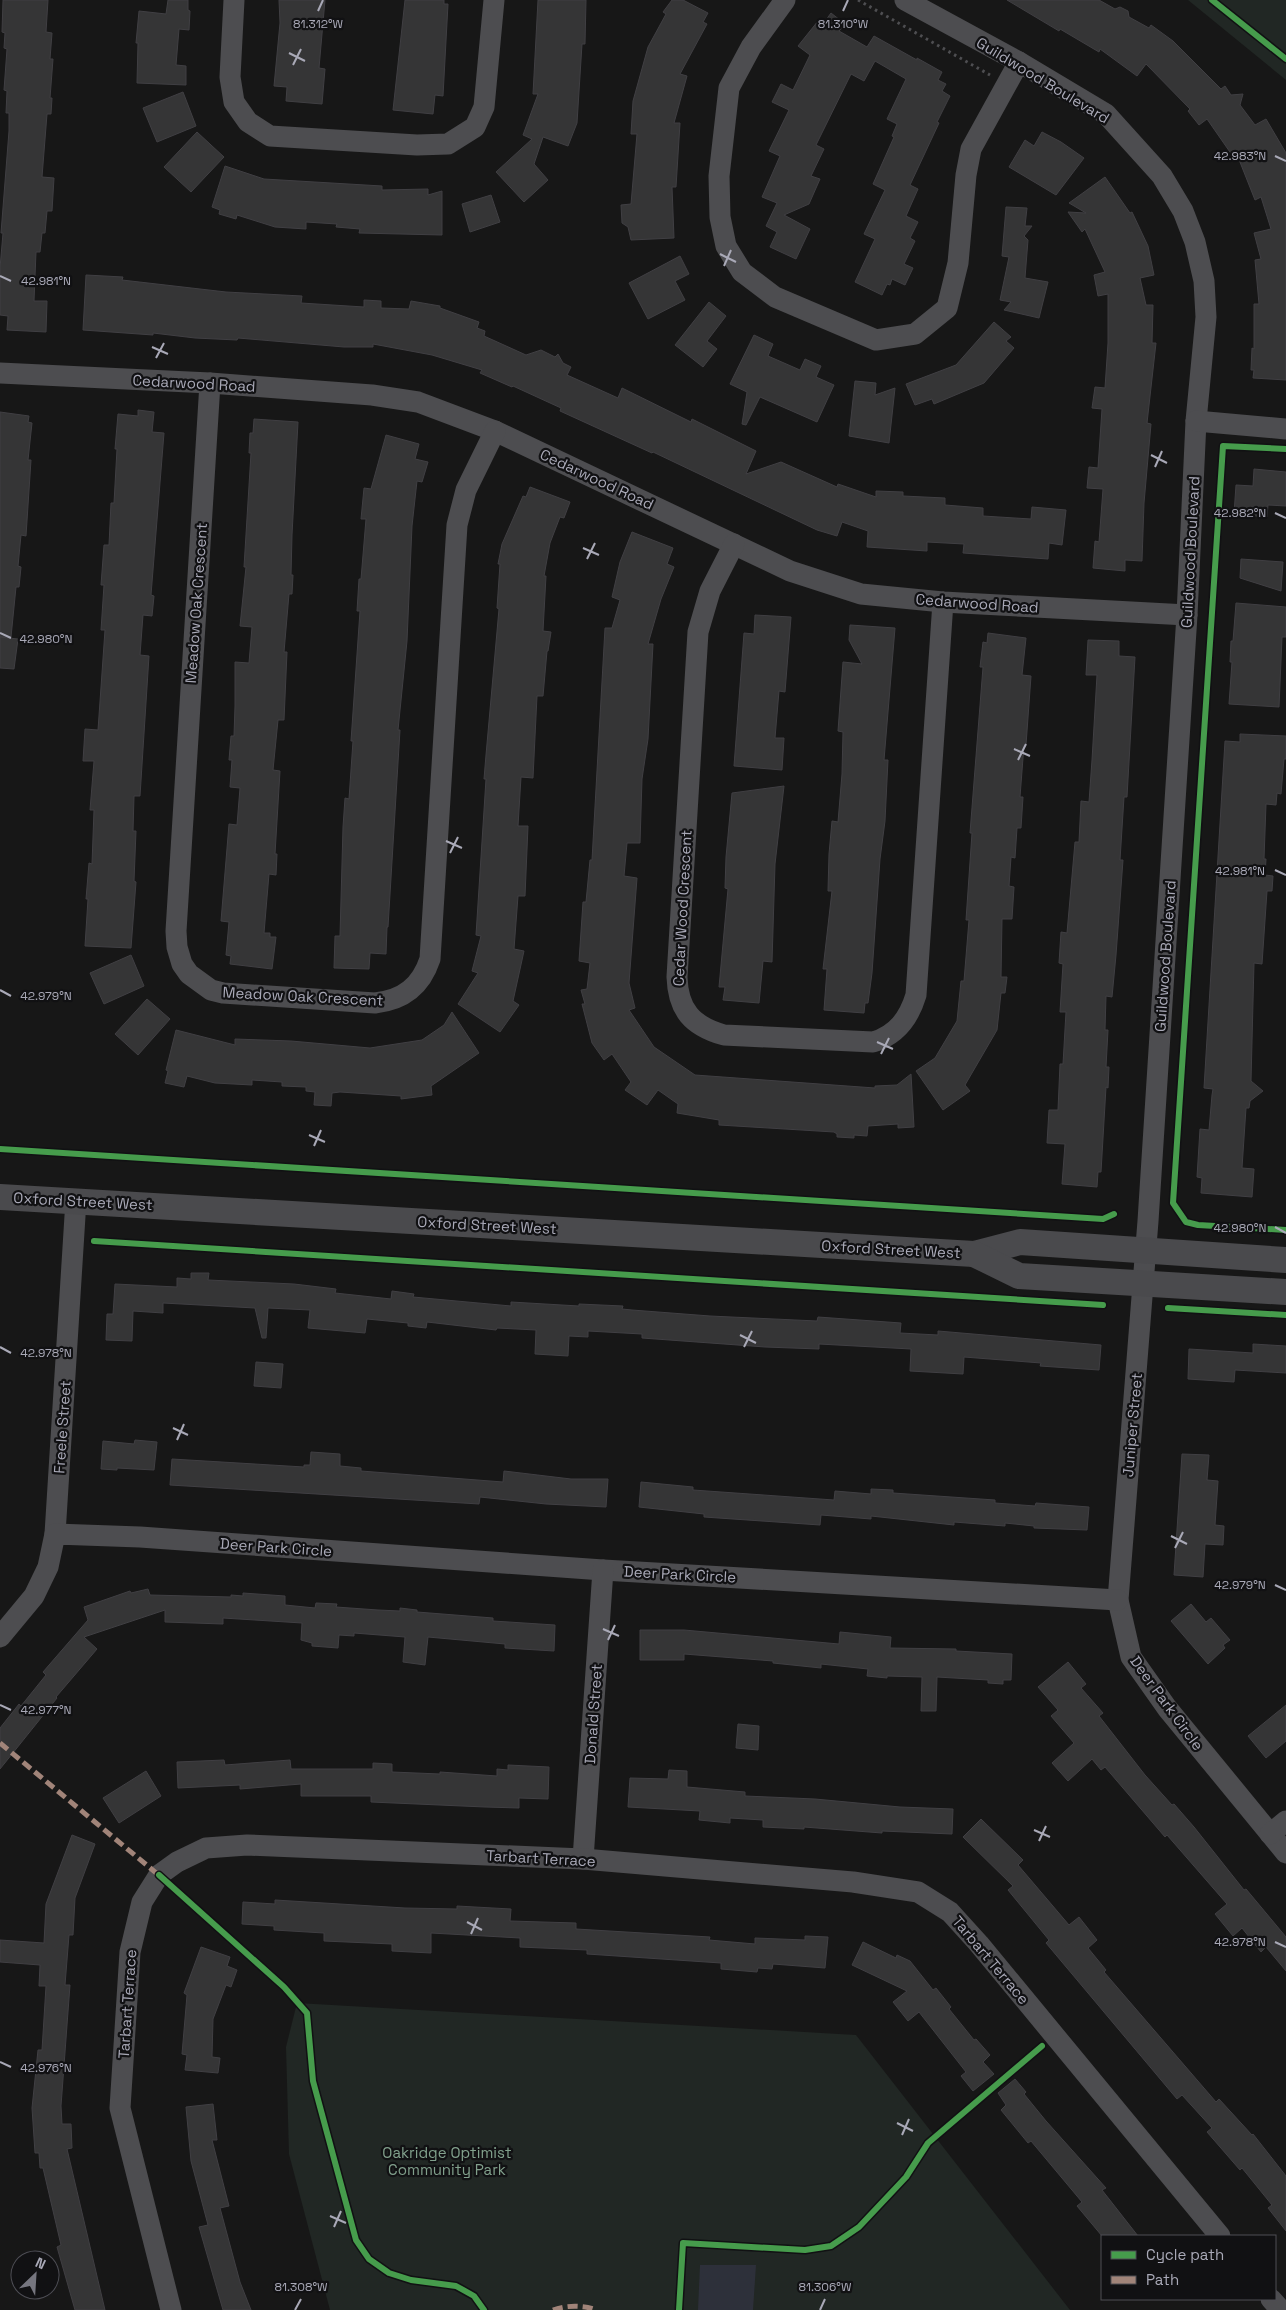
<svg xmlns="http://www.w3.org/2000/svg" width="1286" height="2310" viewBox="0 0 1286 2310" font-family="'Space Grotesk',sans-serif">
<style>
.green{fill:#212724}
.water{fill:#2d303a}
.building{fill:#353536;stroke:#403f43}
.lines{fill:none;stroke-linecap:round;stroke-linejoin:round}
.path{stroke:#4e4e51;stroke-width:3;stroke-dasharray:2.5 4;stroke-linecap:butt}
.minor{stroke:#4d4d50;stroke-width:21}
.major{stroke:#4a4a4d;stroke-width:26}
.quiet{stroke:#a18479;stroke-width:5;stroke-dasharray:10 5;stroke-linecap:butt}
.cycleway-casing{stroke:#111113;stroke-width:9}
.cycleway{stroke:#469c4c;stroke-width:6}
.ticks{fill:none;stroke:#a9a9b7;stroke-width:2}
.labels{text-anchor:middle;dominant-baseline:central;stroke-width:4.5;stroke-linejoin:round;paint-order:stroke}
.street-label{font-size:15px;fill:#a9a9b7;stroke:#111113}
.park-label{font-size:15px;fill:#81a08c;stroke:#111113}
.ticks-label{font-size:12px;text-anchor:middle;fill:#a9a9b7;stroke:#111113;stroke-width:4.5;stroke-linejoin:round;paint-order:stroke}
</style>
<rect width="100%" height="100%" fill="#171717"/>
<g class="green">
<path d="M1188 0H1286V80Z"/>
<path d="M297 2003 856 2035 1070 2310H330L289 2154 286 2047Z"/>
</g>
<path class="water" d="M700 2265H756L753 2310H698Z"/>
<g class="building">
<path d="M3 0H48L46 32 52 33 50 59H53L50 98H52L51 114H47L42 177 54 178 52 211H47L45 233H42L40 252H36L34 301H47L46 332 7 330 8 316 0 315V268L3 233H1L9 131V113H6L7 91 4 90 7 49 4 48 5 33 2 32Z"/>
<path d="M168 0H188V10L190 11 189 30 179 29 176 65 186 66V85L137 83 138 43H136L139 11 166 14Z"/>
<path d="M279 0H325L319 68 325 69 322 104 286 101 287 87 274 86 280 23Z"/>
<path d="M405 0H444V4H448L443 96 435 95 433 114 393 110Z"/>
<path d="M538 0H586L585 44H582L577 123 568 146 543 137 534 164 548 180 524 202 496 172 532 139 523 135 538 94H533Z"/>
<path d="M672 0H683L708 13 703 22 707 24 680 74 687 76 674 123H680L676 187H672L674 238 631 240 628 227 622 223 621 205 631 204 637 134H631L633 101 648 47 666 14 663 12Z"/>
<path d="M1007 0H1099L1115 9 1120 7 1128 11 1129 17 1149 28 1151 25 1173 41 1221 89 1225 86 1231 95 1243 94 1240 105 1255 125 1266 119 1286 153V380L1253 378 1254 370H1251L1252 348 1254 349V304H1259L1255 260 1261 259 1254 233 1271 229 1261 197 1255 200 1236 152 1232 155 1207 119 1199 125 1188 111 1190 109 1146 64 1137 76 1100 49 1099 52 1060 29 1059 31Z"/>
<path d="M831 13 845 24 839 31 867 47 874 36 917 60V58L942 72 938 80 946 84 942 91 950 96 937 122 939 123 910 185 918 189 906 216 918 222 910 238 915 241 904 264 913 268 905 285 892 279 890 285 887 284 882 295 855 282 875 239 864 234 885 190 873 184 894 137 892 136 897 124 887 119 906 79 875 61 864 81 851 74 816 145 824 149 811 176 820 179 809 204 784 215 810 229 796 259 770 247 777 232 766 226 777 203 762 197 780 156 769 151 789 110 772 102 781 84 793 90 810 55 798 46 818 21 823 24Z"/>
<path d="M183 92 196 126 157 142 143 108Z"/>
<path d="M197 132 224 157 191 192 164 167Z"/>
<path d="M1042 132 1061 142 1084 158 1056 195 1009 167 1025 140 1034 146Z"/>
<path d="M225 166 264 179 382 186V190L428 189V195L442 191V235L359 233 360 229 336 227 337 224 306 222V229L275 227 237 215 236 219 219 214 220 210 212 207Z"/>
<path d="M1105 177 1130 213 1132 212 1148 246 1154 275 1140 278 1146 305H1153L1152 343H1156L1147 423 1151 424 1144 503 1142 561 1125 560V571L1093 568 1095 541 1099 542 1103 489 1087 488 1089 467 1098 468 1102 409 1092 408 1095 387 1105 388 1108 343V294L1098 296 1094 275 1105 272 1085 229 1082 232 1068 212 1086 213 1069 203Z"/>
<path d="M491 195 500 222 470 232 462 204Z"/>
<path d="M1006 207 1027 208 1025 226H1032L1024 236 1028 240 1025 278 1048 282 1039 318 1004 310 1011 302 1000 300 1009 257 1002 256Z"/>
<path d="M680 256 689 274 675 281 685 300 648 319 629 283Z"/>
<path d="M86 275 123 277 122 280 226 292 302 296 301 303 364 307V300L381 301V308L409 309 411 301 440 306V308L479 322 477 328 485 331 484 336 526 355 541 350 555 357 558 354 563 363 571 367 567 375 618 398 622 388 691 422 692 419 756 451 746 474 781 462 837 487 838 484 876 497V491L903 492V496L945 498V505L983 508V516L1031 519 1032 507 1066 510 1062 545 1049 543 1048 559 963 553 964 544 927 542V551L867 547 868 531 842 522 837 536 817 530 653 452 652 453 560 411 561 408 513 386 512 387 480 373 482 370 432 355 373 344V347H344L238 338 237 340 195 338 153 333V335L83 330Z"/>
<path d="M709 302 726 316 707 341 717 349 703 367 675 345Z"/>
<path d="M994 322 1011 337 1006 341 1014 348 984 383 934 404 932 399 915 405 906 384 956 365Z"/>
<path d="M754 335 773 344 768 356 800 370 805 359 821 366 816 377 834 385 817 422 760 397 746 425 742 424 747 392 730 384Z"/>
<path d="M855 381 876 383 875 395 895 388 889 443 849 436Z"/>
<path d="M138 410 154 412 152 432 164 433 151 595 154 596 152 616 143 615 140 655 149 656 140 796H134L133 831H136L134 881 136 882 131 948 85 946 88 899H86L89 863 92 864 94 810H90L94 761H83L85 729 98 730 105 630H101L104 585H101L104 545H109L111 503H114L117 449H115L118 414 138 416Z"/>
<path d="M0 412 29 416 28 422 32 423 28 460H31L26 536 21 535 18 566 21 567 19 587H16L11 637H0Z"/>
<path d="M254 419 298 422 292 535 291 575H293L292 594H289L284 652H287L284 720H278L273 770 280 771 275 854H277L276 875 269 874 264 933H270V937H276L272 969 230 964 231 956 226 955 229 922 221 921 229 824 237 825 240 788 230 787 232 760H229L231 736H234L235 706V662L249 663 252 627 240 626 246 567H244L251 453H249L250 433H253Z"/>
<path d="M386 435 419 444 415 459 428 462 422 482 417 481 412 526 407 641 398 730H400L388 927H387L386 954 370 953 369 969 334 968 335 936H340L343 827 345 798 349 799 353 741H351L360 611H357L359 579H361L366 519H361L364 488 371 489Z"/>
<path d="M1254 469 1286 472V506L1268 505 1267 517 1234 514 1236 485 1253 486Z"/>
<path d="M530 487 570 502 564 518 560 517 550 543 544 576H546L543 631 551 632 548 651H547L543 696H537L533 778 521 777 518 826H528L525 896H518L514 949 524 951 513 1001 519 1005 500 1032 458 1004 478 973 472 971 481 936 476 935 486 779H484L486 755 499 609 497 608 500 564H498L502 544 523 496 526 497Z"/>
<path d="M632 532 673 548 667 564 674 567 661 599 648 644H653L648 739 642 779 640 843H627L624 876 637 878 629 983 635 1008 629 1010 654 1047 695 1075 875 1088V1086L897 1085 911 1074 914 1127 898 1128V1124L868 1126 867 1136 854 1135V1138L837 1137V1134L834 1132 719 1125V1120L677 1113 678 1104 658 1090 647 1105 625 1090 631 1082 612 1054 604 1060 592 1043 582 1004H585L581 990 587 989 590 963 579 961 583 902H586L590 860H592L605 628H612L620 600 612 597 620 562Z"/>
<path d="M1241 559 1283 562 1281 591 1240 578Z"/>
<path d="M1236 603 1286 607V637H1282L1279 707 1229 704 1232 662H1230L1231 641H1233Z"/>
<path d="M755 615 791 617 785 692 779 691 775 738H784L782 770 734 766 744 633 754 634Z"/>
<path d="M850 625 895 628 884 760H888L885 821 880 859 872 973 868 1003H865L864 1013 824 1010 827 969H823L832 891H828L829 854 832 821 838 822 842 774 843 732 838 731 843 662 862 664 849 640Z"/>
<path d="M988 633 1026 638 1022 675 1031 676 1026 745H1024L1020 797H1023L1021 828H1017L1015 858 1011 857 1009 886 1014 887 1012 919H1002L1001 977H1007L1005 993H1001L997 1030 965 1085 970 1091 943 1110 916 1071 935 1058 957 1021 961 981H964L969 920H966L972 833H970L983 667H980L983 642 987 643Z"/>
<path d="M0 637 18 639 14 669 0 668Z"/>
<path d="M1088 640 1119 641V656L1135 657 1127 797H1124L1120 860H1123L1116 955 1112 997 1106 996 1105 1030H1108L1106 1067H1109L1108 1088 1106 1087 1101 1172H1098L1097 1187 1062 1184 1065 1144 1047 1143 1049 1110H1058L1060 1064H1063L1066 1012H1060L1063 964 1059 963 1061 932 1067 933 1075 842H1079L1081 801 1089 802 1092 760 1097 675H1086Z"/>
<path d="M1240 734 1286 736V759H1284L1281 794 1277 793 1276 805 1266 804 1264 859H1266L1265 875 1273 876 1272 891H1267L1262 964 1254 963 1251 1081 1263 1091 1250 1101 1249 1108H1246L1242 1168 1254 1169 1252 1197 1201 1193 1202 1178 1197 1177 1200 1129 1209 1130 1212 1095 1213 1089 1204 1088 1225 741 1240 742Z"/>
<path d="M784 786 775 864 772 962 763 961 759 1003 723 1000 725 987H719L728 889 725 888 726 857 732 793Z"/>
<path d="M131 955 144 986 104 1004 90 973Z"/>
<path d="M147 999 170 1019 138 1055 115 1034Z"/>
<path d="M452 1012 479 1053 431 1086 432 1095 401 1099V1096L340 1092 332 1093 331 1106 314 1105 315 1092 306 1091V1087L282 1086V1082L252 1080V1085L215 1083 187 1076 184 1087 165 1083 168 1071 166 1070 176 1030 235 1045V1039L291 1041 370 1048 422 1040 444 1025Z"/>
<path d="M191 1273H209L208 1280 294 1284 336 1289 335 1293 391 1299 392 1291 414 1294 413 1297 511 1306V1302L579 1306V1304L623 1306 622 1309 632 1310 710 1316 817 1321 818 1317 901 1323 900 1333 938 1335V1331L1101 1345 1099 1370 1040 1366 1041 1363 964 1357 963 1374 910 1371 911 1349 819 1344V1349L765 1347 642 1338V1334L588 1331V1337L569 1336 568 1356 535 1354 536 1330 497 1328 496 1330 427 1322 426 1328 408 1326V1323L367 1319 365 1333 331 1330 308 1328 310 1310 268 1308 266 1338H262L255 1308 163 1303V1313L133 1311 132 1341 106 1340 107 1314H113L115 1284 177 1287V1278L191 1279Z"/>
<path d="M1253 1344 1286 1346V1373L1235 1370 1234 1382 1188 1379 1189 1349 1253 1353Z"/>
<path d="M256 1362 283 1364 281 1388 254 1386Z"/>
<path d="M135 1440 157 1442 154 1470 117 1468V1470L101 1469 103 1441 134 1444Z"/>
<path d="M311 1452 340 1454V1466L361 1468V1471L503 1482 504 1471 571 1479H608L606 1507 546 1504 480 1497 479 1504 170 1485 172 1459 304 1467V1465H310Z"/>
<path d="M1182 1454 1209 1455 1207 1480 1218 1481 1215 1525 1224 1526 1223 1545 1205 1544 1203 1577 1174 1575Z"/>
<path d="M641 1482 693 1487V1490L834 1500 835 1491 871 1494V1489L893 1490V1493L995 1500V1503L1035 1506 1036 1503 1089 1507 1087 1530 1034 1528V1526L1005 1523V1526L954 1522V1525L871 1516V1519L821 1515 820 1525 704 1517V1514L639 1507Z"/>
<path d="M148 1589 150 1595 231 1597V1595L243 1596V1593L285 1596V1605L315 1608 316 1603 337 1604 336 1607 378 1610 400 1611V1608L417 1610V1612L493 1618V1621L555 1625 554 1651 505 1648V1644L428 1637 425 1665 403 1662 405 1637 354 1633V1636L339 1635 338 1648 312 1646V1643L301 1640 302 1623 223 1618V1624L165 1622V1610L84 1637 97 1649 56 1697 57 1698 0 1769V1728L19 1704 21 1706 46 1675 43 1672 88 1620 84 1607 130 1591 131 1593Z"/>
<path d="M1191 1604 1206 1622 1211 1618 1230 1640 1223 1645 1225 1648 1208 1664 1171 1621Z"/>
<path d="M640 1630H684L839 1644 840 1632 891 1637 890 1648 956 1649V1651L1012 1654 1011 1680H1003V1684L988 1683V1680L937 1677 936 1711H921L922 1677 887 1676V1678L867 1676 868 1669 821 1664V1668L773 1663V1661L684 1654V1660H640Z"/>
<path d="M1068 1662 1086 1684 1081 1688 1103 1713 1099 1716 1145 1775 1172 1805 1174 1804 1194 1827 1244 1890 1246 1889 1286 1937V1971L1266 1947 1261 1952 1242 1928 1233 1936 1215 1914 1227 1904 1167 1835 1165 1837 1105 1767 1101 1770 1092 1759 1068 1781 1052 1763 1074 1743 1051 1716 1058 1710 1038 1687Z"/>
<path d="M1286 1705V1741L1266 1758 1248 1736Z"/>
<path d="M738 1724 759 1726 758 1750 736 1748Z"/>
<path d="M224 1760 225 1765 290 1760 291 1769H373V1763L392 1764V1772L440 1774V1772L497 1776V1769L508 1770V1765L549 1767 548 1799 519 1798V1808L485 1807 371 1802V1796H301V1784L240 1789V1785L178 1788 177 1762Z"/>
<path d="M669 1770 687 1771V1787L745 1792V1796L815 1799 900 1807 953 1809 952 1834 882 1831V1833L804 1827V1829L763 1827V1820L730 1818V1823L699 1820 700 1811 628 1807 630 1778 668 1779Z"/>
<path d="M146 1771 161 1796 119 1823 103 1798Z"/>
<path d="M981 1819 1023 1860 1018 1865 1069 1925 1079 1917 1097 1940 1088 1948 1106 1970 1104 1972 1216 2102 1219 2099 1252 2135 1253 2134 1286 2176V2231L1268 2208 1272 2205 1242 2168 1240 2170 1207 2132 1212 2128 1182 2095 1177 2099 1046 1943 1049 1940 1008 1890 1013 1886 963 1837Z"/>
<path d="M72 1835 95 1844 75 1898 73 1935H69L65 1985H70L61 2106 62 2124H71L72 2148 67 2149 105 2310H75L57 2247 61 2245 43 2168H40L39 2153H35L32 2108 38 2050H42L46 1986H39L40 1965 0 1962V1940L44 1943 46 1904Z"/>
<path d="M275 1900 405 1908 457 1909V1906L511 1909 510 1921 576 1923V1929L710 1937 709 1940 755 1944V1938L805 1940V1936L828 1937 825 1968 773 1964 772 1969 758 1968 757 1972 721 1969V1963L587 1954V1950L520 1947V1938L431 1933V1953L392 1951V1944L324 1941V1933L274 1930V1926L242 1924 243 1902 275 1904Z"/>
<path d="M863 1942 896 1958 897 1955 910 1961 933 1990 936 1988 951 2007 949 2009 974 2040 976 2039 990 2055 983 2062 994 2074 973 2091 961 2076 966 2072 919 2012 908 2021 893 2002 907 1991 852 1965Z"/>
<path d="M201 1947 230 1957 227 1966 237 1970 231 1987 226 1985 213 2019 212 2057 220 2058 218 2073 185 2070 187 2055 182 2054 187 1995 184 1993Z"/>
<path d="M1015 2079 1026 2092 1024 2094 1046 2121 1106 2188 1102 2190 1138 2236H1102L1077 2206 1082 2202 1031 2141 1028 2143 1001 2110 1006 2105 998 2093Z"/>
<path d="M213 2104 217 2140H212L229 2206 220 2208 240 2282 251 2310H223L199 2227 208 2225 191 2161 186 2107Z"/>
</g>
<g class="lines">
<path class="path" d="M858 0 990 75"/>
<g class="minor">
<path d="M234 0 230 77 234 102 248 122 270 136 417 145 448 144 475 127 484 107 494 0"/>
<path d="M785 0 751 47 729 88 719 176 720 217 726 246 742 272 775 297 876 340 915 334 947 308 958 263 966 175 971 149 1019 62"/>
<path d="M905 0 1019 62 1106 114 1162 176 1183 211 1195 242 1204 281 1206 317 1196 421 1187 615 1148 1221 1118 1600 1131 1657 1167 1708 1286 1853"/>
<path d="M0 373 210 383 372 395 418 402 495 431 790 571 861 594 943 602 1187 615"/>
<path d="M210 383 176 931 177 947 182 964 189 974 211 990 223 993 375 1003C404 1000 421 986 430 959L457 525 466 490 495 431"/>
<path d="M1196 421 1286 429"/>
<path d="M734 544 710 591 698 632 677 977C678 1010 692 1026 724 1035L873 1042C897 1035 909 1018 916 995L943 602"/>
<path d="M55 1534 76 1200"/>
<path d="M0 1637 34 1596 48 1567 55 1534 140 1537 603 1570 1118 1600"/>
<path d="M1270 1834 1286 1821"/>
<path d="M583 1859 603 1570"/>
<path d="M1271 2299 1281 2310"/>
<path d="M171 2310 120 2108 130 1952 142 1902 159 1875 177 1862 206 1848 247 1845 583 1859 853 1882 918 1892 950 1912 979 1944 1220 2236"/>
</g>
<g class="major">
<path d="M0 1197 974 1254 1020 1242 1286 1260"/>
<path d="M974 1254 1019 1276 1286 1292"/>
</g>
<g class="quiet">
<path d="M0 1743 161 1877"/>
<path d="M553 2310C566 2305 584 2305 596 2310"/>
</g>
<defs>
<g id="cycleway">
<path d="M1212 0 1286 59"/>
<path d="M1286 449 1223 446 1173 1203 1186 1222 1198 1225 1286 1230"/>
<path d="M0 1149 1103 1219 1114 1214"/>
<path d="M94 1241 1103 1305"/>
<path d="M1168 1308 1286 1315"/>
<path d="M159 1875 284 1987 307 2013 313 2081 356 2240 369 2259 389 2273 411 2280 456 2286 474 2296 484 2310"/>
<path d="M679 2310 683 2243 805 2250 831 2246 859 2227 906 2177 928 2143 1042 2046"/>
</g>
</defs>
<use href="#cycleway" class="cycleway-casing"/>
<use href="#cycleway" class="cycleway"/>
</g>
<path class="ticks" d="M318 11 323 0M843 11 848 0M289 53 305 61M293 65 301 49M1275 156 1286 161M720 254 736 262M724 266 731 250M0 276 11 281M152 347 168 354M156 358 164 343M1151 455 1167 463M1155 467 1162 451M1275 513 1286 518M583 548 599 555M587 559 595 543M0 633 11 638M1014 749 1030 756M1018 760 1026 744M446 841 462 848M450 853 458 837M1275 870 1286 875M0 990 11 996M877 1042 893 1049M881 1054 889 1038M309 1135 325 1142M314 1146 321 1130M1275 1227 1286 1233M740 1335 756 1343M0 1347 11 1353M744 1347 752 1331M173 1428 188 1435M177 1440 184 1424M1171 1536 1187 1544M1175 1548 1183 1532M1275 1585 1286 1590M603 1629 619 1636M608 1640 615 1625M0 1705 11 1710M1034 1830 1050 1837M1039 1841 1046 1826M467 1922 482 1930M471 1934 478 1918M1275 1942 1286 1947M0 2062 11 2067M897 2123 913 2131M902 2135 909 2119M330 2216 346 2223M334 2227 341 2211M295 2310 301 2299M820 2310 825 2299"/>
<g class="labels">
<g class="street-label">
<text transform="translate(1043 80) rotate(31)">Guildwood Boulevard</text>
<text transform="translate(194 383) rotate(3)">Cedarwood Road</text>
<text transform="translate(597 479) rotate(25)">Cedarwood Road</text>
<text transform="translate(1190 552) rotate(-87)">Guildwood Boulevard</text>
<text transform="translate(196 603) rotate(-86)">Meadow Oak Crescent</text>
<text transform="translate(977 603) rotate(4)">Cedarwood Road</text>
<text transform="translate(682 908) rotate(-87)">Cedar Wood Crescent</text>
<text transform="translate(1165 956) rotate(-86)">Guildwood Boulevard</text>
<text transform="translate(303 996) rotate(3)">Meadow Oak Crescent</text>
<text transform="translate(83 1201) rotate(3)">Oxford Street West</text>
<text transform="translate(487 1225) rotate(3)">Oxford Street West</text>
<text transform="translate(891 1249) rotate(3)">Oxford Street West</text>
<text transform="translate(1132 1425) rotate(-85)">Juniper Street</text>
<text transform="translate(62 1427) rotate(-86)">Freele Street</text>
<text transform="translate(276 1547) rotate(4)">Deer Park Circle</text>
<text transform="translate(680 1574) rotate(3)">Deer Park Circle</text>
<text transform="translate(1167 1703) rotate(54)">Deer Park Circle</text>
<text transform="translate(593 1714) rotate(-86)">Donald Street</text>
<text transform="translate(541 1858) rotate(3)">Tarbart Terrace</text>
<text transform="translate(991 1960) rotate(50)">Tarbart Terrace</text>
<text transform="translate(127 2004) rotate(-86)">Tarbart Terrace</text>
</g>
<g class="park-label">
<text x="447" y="2152">Oakridge Optimist<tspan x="447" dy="17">Community Park</tspan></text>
</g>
</g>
<g class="ticks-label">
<text x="318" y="28">81.312°W</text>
<text x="843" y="28">81.310°W</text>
<text x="1240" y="160">42.983°N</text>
<text x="46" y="285">42.981°N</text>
<text x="1240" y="517">42.982°N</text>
<text x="46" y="643">42.980°N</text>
<text x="1240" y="875">42.981°N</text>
<text x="46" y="1000">42.979°N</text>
<text x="1240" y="1232">42.980°N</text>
<text x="46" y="1357">42.978°N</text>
<text x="1240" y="1589">42.979°N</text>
<text x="46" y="1714">42.977°N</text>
<text x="1240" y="1946">42.978°N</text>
<text x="46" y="2072">42.976°N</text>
<text x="301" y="2291">81.308°W</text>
<text x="825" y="2291">81.306°W</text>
</g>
<rect x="1101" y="2235" width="175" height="65" fill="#111113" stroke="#4e4e55"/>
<rect x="1111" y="2251" width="25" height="8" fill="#469c4c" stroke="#4e4e55"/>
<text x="1146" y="2260" font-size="15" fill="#a9a9b7">Cycle path</text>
<rect x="1111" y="2276" width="25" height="8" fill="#a18479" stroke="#4e4e55"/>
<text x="1146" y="2285" font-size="15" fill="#a9a9b7">Path</text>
<g transform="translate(35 2275) rotate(25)"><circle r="24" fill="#111113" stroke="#4e4e55"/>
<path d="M0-4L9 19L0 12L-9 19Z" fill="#76767f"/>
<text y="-8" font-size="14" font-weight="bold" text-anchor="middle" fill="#a9a9b7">N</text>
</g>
</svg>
